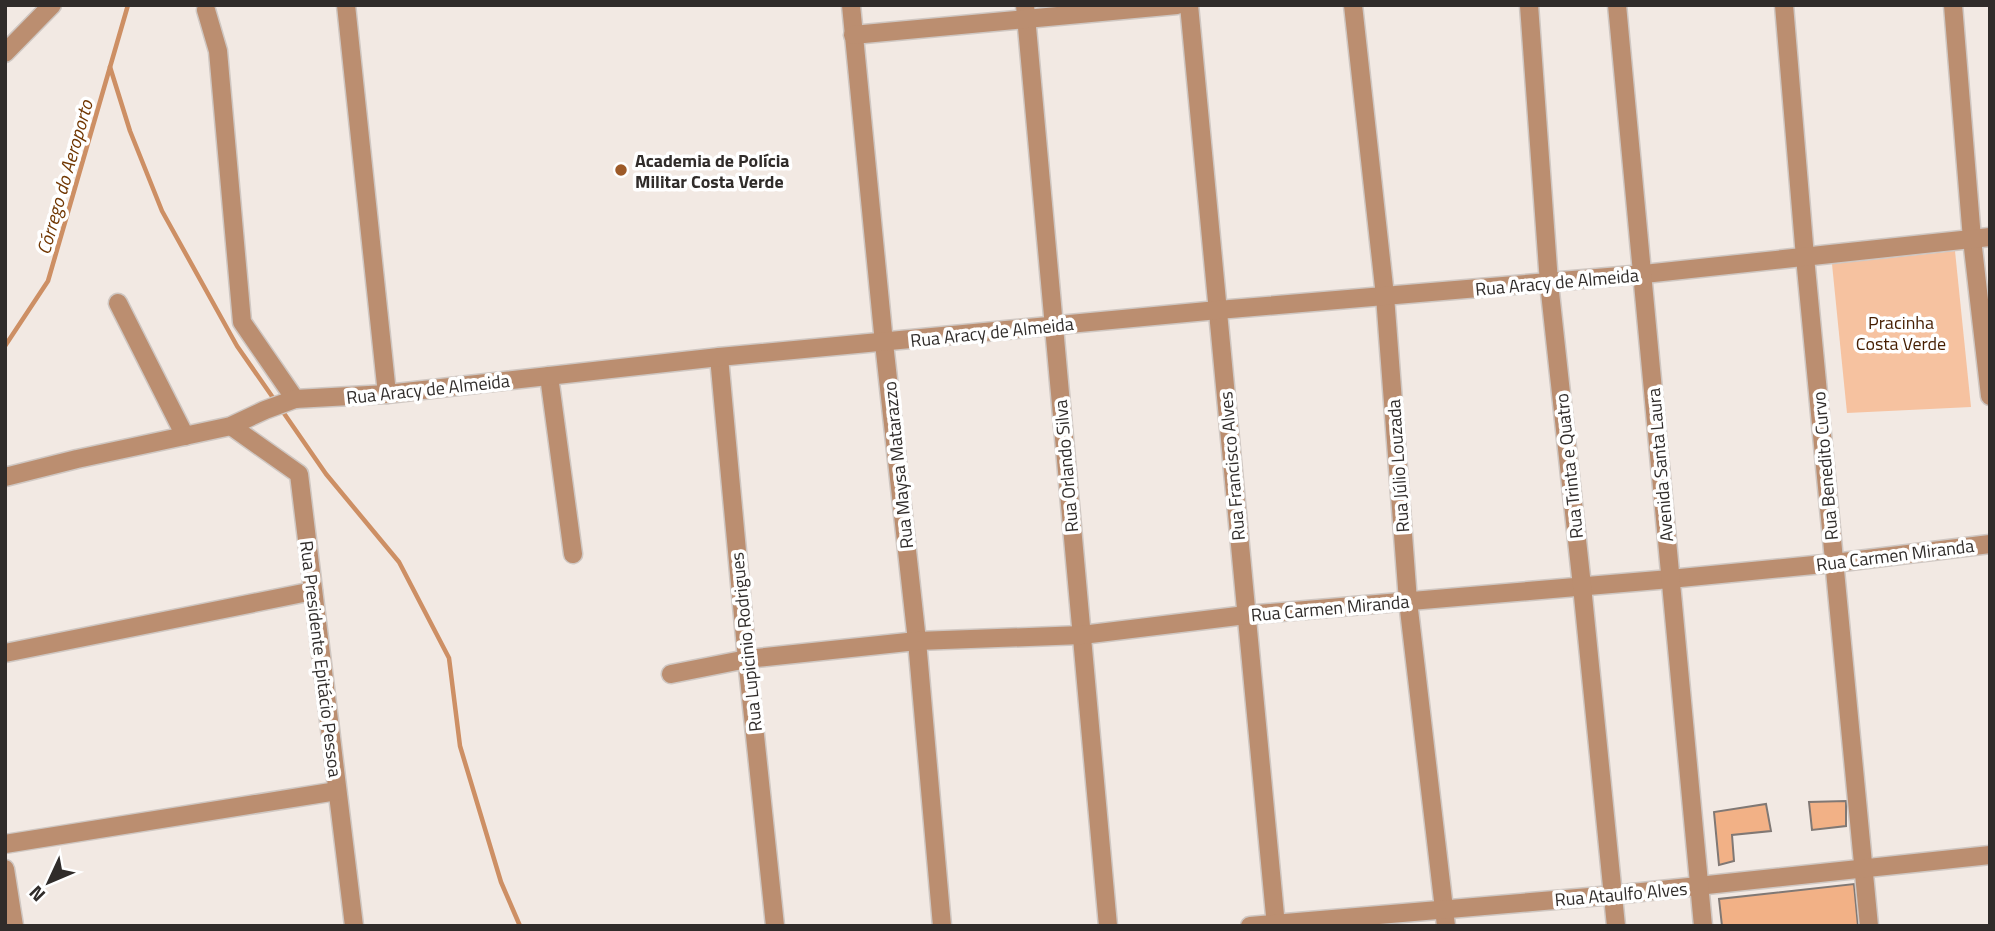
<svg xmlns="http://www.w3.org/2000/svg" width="1995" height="931" viewBox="0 0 1995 931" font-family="'Titillium Web',sans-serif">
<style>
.green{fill:#f6c2a0}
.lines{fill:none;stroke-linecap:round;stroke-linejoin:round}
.stream{stroke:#cd8f64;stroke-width:4.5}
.building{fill:#f2b186;stroke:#807874;stroke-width:2}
.minor-casing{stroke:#cfc7c2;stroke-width:21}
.tertiary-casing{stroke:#cfc7c2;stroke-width:21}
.minor{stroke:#bb8e70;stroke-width:18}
.tertiary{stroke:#bb8e70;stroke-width:18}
.poi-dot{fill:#9d5a28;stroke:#fff;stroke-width:2.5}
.labels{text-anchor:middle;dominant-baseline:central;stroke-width:7;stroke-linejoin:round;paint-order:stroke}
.poi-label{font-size:18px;font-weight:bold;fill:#302c2a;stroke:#fff;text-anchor:start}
.street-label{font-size:18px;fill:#302c2a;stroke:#fff}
.park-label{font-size:18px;fill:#451d00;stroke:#fff}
.water-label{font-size:19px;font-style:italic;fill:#713702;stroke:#fff}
</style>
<rect width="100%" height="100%" fill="#f2e9e3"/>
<path class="green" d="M1955 251 1971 407 1847 413 1832 264Z"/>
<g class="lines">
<g class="stream">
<path d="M110 67 130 131 162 211 237 346 276 402"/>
<path d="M5 346 48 281 128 5"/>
<path d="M281 409 326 474 399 562 449 658 460 746 501 882 520 926"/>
</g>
</g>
<g class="building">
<path d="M1846 801V826L1812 830 1809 802Z"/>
<path d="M1766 804 1771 831 1732 835 1734 861 1719 865 1714 812Z"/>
<path d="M1854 884 1858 926H1722L1719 899Z"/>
</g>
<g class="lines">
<defs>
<g id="minor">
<path d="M346 5 387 394"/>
<path d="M851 5 884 343 917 641 942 926"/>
<path d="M1025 5 1108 926"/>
<path d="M1189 5 1276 926"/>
<path d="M1353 5 1385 296 1408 601 1446 926"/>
<path d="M1784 5 1805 257 1869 926"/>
<path d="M1953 5 1972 239 1990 396"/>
<path d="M206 10 218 51 242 322 295 399"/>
<path d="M853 35 1177 5"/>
<path d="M5 53 52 5"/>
<path d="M118 303 185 436"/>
<path d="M719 357 747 659 775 926"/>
<path d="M549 376 573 554"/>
<path d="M231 426 299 474 354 926"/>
<path d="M5 477 77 459 231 426 265 410 295 399 387 394 719 357 1218 310 1644 274 1990 237"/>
<path d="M5 653 313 591"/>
<path d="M671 674 747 659 917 641 1082 635 1246 615 1670 579 1834 563 1990 544"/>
<path d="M5 844 337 791"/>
<path d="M5 869 14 926"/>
<path d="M1250 926 1613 895 1990 855"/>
</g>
<g id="tertiary">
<path d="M1529 5 1549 283 1582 586 1616 926"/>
<path d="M1617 5 1703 926"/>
</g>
</defs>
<use href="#minor" class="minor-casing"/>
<use href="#tertiary" class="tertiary-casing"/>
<use href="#minor" class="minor"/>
<use href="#tertiary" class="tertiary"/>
</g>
<circle class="poi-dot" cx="621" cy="170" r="7"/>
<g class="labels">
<g class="poi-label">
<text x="635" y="160">Academia de Polícia<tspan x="635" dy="21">Militar Costa Verde</tspan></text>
</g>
<g class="street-label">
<text transform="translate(1557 282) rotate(-5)">Rua Aracy de Almeida</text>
<text transform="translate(992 332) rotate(-6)">Rua Aracy de Almeida</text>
<text transform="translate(428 389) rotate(-6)">Rua Aracy de Almeida</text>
<text transform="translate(898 465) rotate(-96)">Rua Maysa Matarazzo</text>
<text transform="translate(1660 465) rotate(-95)">Avenida Santa Laura</text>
<text transform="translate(1066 466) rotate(-95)">Rua Orlando Silva</text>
<text transform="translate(1232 466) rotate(-95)">Rua Francisco Alves</text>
<text transform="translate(1398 466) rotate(-94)">Rua Júlio Louzada</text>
<text transform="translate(1569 466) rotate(-96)">Rua Trinta e Quatro</text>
<text transform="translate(1825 466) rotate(-95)">Rua Benedito Curvo</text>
<text transform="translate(1895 555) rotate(-7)">Rua Carmen Miranda</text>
<text transform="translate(1330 608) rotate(-5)">Rua Carmen Miranda</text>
<text transform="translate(746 642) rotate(-96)">Rua Lupicinio Rodrigues</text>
<text transform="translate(321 659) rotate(83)">Rua Presidente Epitácio Pessoa</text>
<text transform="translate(1621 894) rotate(-5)">Rua Ataulfo Alves</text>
</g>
<g class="park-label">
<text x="1901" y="322">Pracinha<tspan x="1901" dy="21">Costa Verde</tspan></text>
</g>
<g class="water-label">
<text transform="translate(64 177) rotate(-74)">Córrego do Aeroporto</text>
</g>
</g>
<rect width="1995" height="931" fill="none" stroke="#302c2a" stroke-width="14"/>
<g transform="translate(49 882) rotate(226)" stroke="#ffffff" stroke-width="5" paint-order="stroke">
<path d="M0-5L12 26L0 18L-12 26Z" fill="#302c2a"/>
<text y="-10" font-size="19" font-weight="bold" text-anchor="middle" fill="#302c2a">N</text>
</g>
</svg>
